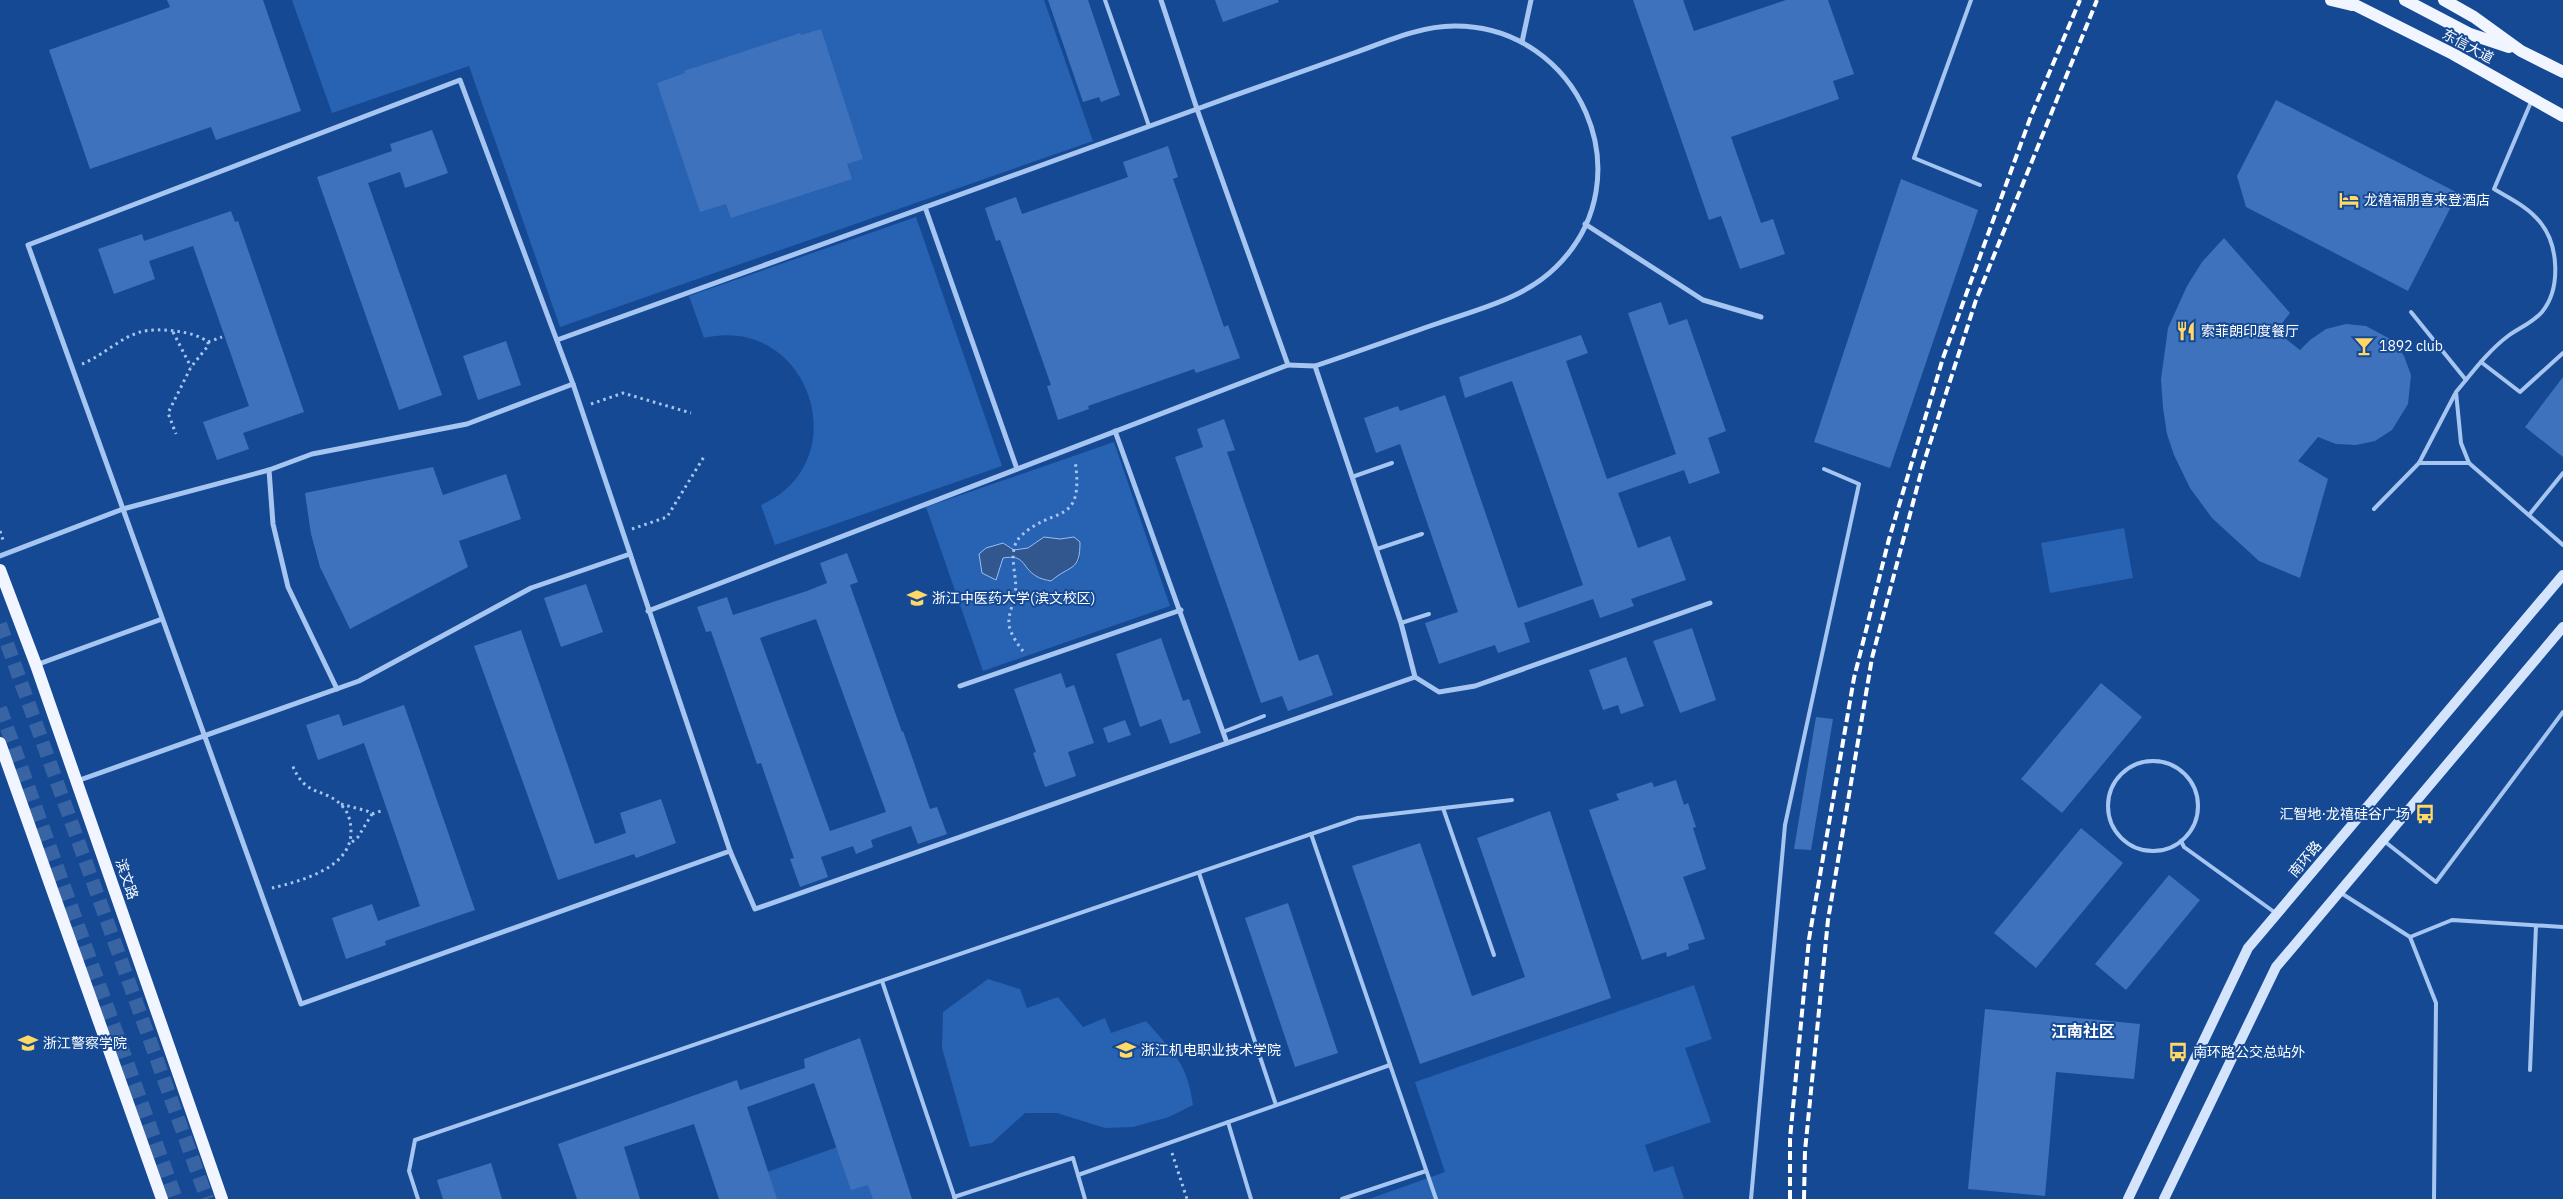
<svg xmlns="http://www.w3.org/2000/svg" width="2563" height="1199" viewBox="0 0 2563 1199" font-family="'IBM Plex Sans','Noto Sans SC',sans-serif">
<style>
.green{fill:#2862b3;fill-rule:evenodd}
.water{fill:#32578f;stroke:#98c0f4}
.building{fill:#3e72bc;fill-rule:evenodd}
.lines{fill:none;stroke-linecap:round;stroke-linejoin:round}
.trunk-tunnel{stroke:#3864a4;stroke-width:14;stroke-dasharray:14 7;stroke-linecap:butt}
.path{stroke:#a6c5f1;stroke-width:3;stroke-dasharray:2.5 4;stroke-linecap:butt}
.service{stroke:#a6c5f1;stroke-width:4}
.minor{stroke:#a6c5f1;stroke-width:5}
.secondary{stroke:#d4e4fc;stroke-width:10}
.primary{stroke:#f0f5ff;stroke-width:12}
.rail{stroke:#fff;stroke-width:4;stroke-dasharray:9 4;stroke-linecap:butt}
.labels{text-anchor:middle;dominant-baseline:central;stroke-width:4;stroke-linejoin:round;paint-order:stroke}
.street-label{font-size:14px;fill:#fff;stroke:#154994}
.poi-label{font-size:14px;fill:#fff;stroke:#154994;text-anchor:start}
.quarter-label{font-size:16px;font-weight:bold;fill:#fff;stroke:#154994}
</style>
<rect width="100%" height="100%" fill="#154994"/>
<g class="green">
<path d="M292 0H1044L1093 141 560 327 469 66 332 113Z"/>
<path d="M916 217 1002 466 775 545 761 505C859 462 809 313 704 338L689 296Z"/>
<path d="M1114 442 1170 606 983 671 926 507ZM1044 537 1060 539 1074 537 1080 559C1073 569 1062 569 1055 578L1036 576C1025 564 1021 555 1003 558L999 565 986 548 1003 543 1014 550 1028 548Z"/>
<path d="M2124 528 2133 578 2050 593 2041 543Z"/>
<path d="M988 979 1020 989 1027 1008 1058 997 1083 1027 1105 1018 1111 1033 1146 1021C1173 1052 1187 1062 1193 1105L1169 1117 1133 1127 1105 1128 1057 1113H1025L992 1143 970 1147 942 1048 943 1012Z"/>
<path d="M1694 985 1712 1039 1685 1048 1711 1122 1645 1145 1654 1172 1673 1166 1684 1199H1369L1445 1172 1415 1082Z"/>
<path d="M863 1138 884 1199H749L744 1180Z"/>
</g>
<path class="water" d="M1044 537 1060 539 1074 537 1080 542C1080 572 1071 564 1051 581 1047 580 1040 579 1036 576 1021 567 1026 554 1003 558L996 580 982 573 979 554 986 548 1003 543 1014 550 1028 548Z"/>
<g class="building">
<path d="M167 0H263L301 111 216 140 211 127 90 169 49 50 170 7Z"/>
<path d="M1048 0H1088L1120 95 1101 102 1099 97 1083 102Z"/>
<path d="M1215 0H1278L1279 2 1223 22Z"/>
<path d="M1633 0H1683L1694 31 1786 0H1828L1854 74 1833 81 1839 99 1731 137 1761 223 1773 219 1785 254 1740 269 1721 216 1709 220Z"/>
<path d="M821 29 863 159 847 164 852 179 731 218 726 204 700 212 657 83 685 73 684 71 800 33 801 35Z"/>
<path d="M2276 100 2458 193 2408 291 2246 207 2237 176Z"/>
<path d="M432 130 448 173 405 188 400 172 368 183 442 395 399 410 317 177 392 151 390 144Z"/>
<path d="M1168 146 1178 177 1173 179 1224 327 1228 325 1240 358 1196 373 1194 369 1088 406 1089 409 1058 420 1047 386 1051 385 1000 240 996 241 985 208 1016 197 1022 214 1128 177 1123 162Z"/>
<path d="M1901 179 1978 210 1890 468 1814 442Z"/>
<path d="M231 211 235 222 238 221 304 412 243 433 249 449 217 460 203 422 249 406 193 246 149 261 155 279 114 294 98 249 142 234 144 241Z"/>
<path d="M2224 238 2290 313 2276 331 2300 350 2310 340 2326 329 2346 324 2366 326 2392 340 2404 356 2411 375 2408 404 2392 430 2375 441 2356 445 2336 444 2318 437 2298 461 2328 479 2300 578 2259 561 2212 518 2190 488 2174 455 2167 434 2163 408 2161 379 2168 328 2187 286 2202 262Z"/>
<path d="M1661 302 1669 325 1687 319 1726 431 1708 438 1720 473 1689 484 1684 470 1618 493 1638 548 1670 536 1686 580 1631 599 1634 606 1600 618 1593 599 1524 623 1530 642 1498 653 1495 645 1439 664 1425 623 1458 612 1400 444 1376 453 1364 418 1398 406 1400 411 1445 395 1518 608 1583 585 1512 381 1465 398 1459 377 1581 335 1588 353 1566 361 1607 479 1676 454 1628 313Z"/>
<path d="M506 341 521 385 478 400 463 356Z"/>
<path d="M2563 377V457L2525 427Z"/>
<path d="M1224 419 1235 450 1227 452 1299 661 1318 654 1333 695 1288 711 1282 696 1261 703 1175 457 1203 447 1197 429Z"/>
<path d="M433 467 443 495 506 474 521 519 459 541 468 567 350 629 320 567 311 534 305 493Z"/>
<path d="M847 553 858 582 850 585 902 732 903 731 930 809 937 807 947 834 918 844 911 826 871 840 873 847 856 854 853 846 821 857 828 877 800 887 790 859 794 858 761 763 757 764 711 631 706 632 697 607 727 597 733 615 807 591 827 583 820 563ZM816 619 886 812 830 831 760 638Z"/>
<path d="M586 584 603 632 561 647 544 598Z"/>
<path d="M1692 628 1716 700 1680 713 1653 641Z"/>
<path d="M521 630 595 844 626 833 620 813 661 799 676 843 636 858 634 854 558 880 474 646Z"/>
<path d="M1161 638 1183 701 1189 699 1201 733 1170 744 1161 719 1140 727 1116 654Z"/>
<path d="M1626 657 1644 706 1621 714 1618 705 1603 710 1589 670Z"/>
<path d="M1061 673 1066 688 1074 685 1094 743 1068 752 1076 776 1045 787 1033 753 1036 752 1014 689Z"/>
<path d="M2101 683 2142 717 2062 813 2021 779Z"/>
<path d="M404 705 475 910 385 941 386 945 346 959 332 918 372 904 378 921 420 906 364 743 318 760 306 725 339 714 343 726Z"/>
<path d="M1816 717 1833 719 1811 850 1794 849Z"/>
<path d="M1125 720 1131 735 1108 743 1103 728Z"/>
<path d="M1676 780 1684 805 1688 803 1696 827 1693 828 1706 869 1683 877 1705 939 1688 944 1689 949 1667 957 1666 952 1642 960 1589 810 1619 800 1616 794 1652 782 1654 787Z"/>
<path d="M1550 811 1611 998 1420 1064 1352 866 1420 843 1472 996 1525 977 1477 838Z"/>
<path d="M2081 828 2123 863 2036 968 1994 933Z"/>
<path d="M2169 875 2200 900 2126 990 2095 964Z"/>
<path d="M1288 903 1338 1053 1295 1067 1245 918Z"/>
<path d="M1985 1009 2140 1024 2134 1079 2056 1072 2045 1196 1968 1189Z"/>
<path d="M860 1038 912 1199H873L868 1185 851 1190 814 1083 747 1107 777 1199H719L694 1124 624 1147 640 1199H577L558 1144 737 1080 740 1090 805 1068 804 1059Z"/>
<path d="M491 1163 502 1199H443L437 1180Z"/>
</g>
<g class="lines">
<g class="trunk-tunnel">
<path d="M0 624 207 1199"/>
<path d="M0 708 176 1199"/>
</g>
<g class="path">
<path d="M173 332 191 367"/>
<path d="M208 342 222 337"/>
<path d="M82 364C102 356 120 338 140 332 157 327 195 331 208 342V346L191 367 168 413 176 434"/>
<path d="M591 404 623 393 691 413"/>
<path d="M632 529 667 517 705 455"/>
<path d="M0 531 4 543"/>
<path d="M1023 651C1018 645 1010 633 1009 625 1008 613 1013 606 1015 595 1019 577 1005 551 1021 536 1053 505 1085 528 1075 460"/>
<path d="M341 804 367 811 372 814 358 837 351 843"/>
<path d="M372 814 381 811"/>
<path d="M272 888C301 881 351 868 351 832 351 823 349 813 343 807 325 786 305 799 292 764"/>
<path d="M1172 1153 1187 1199"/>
</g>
<g class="service">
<path d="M1105 0 1149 126"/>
<path d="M1971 0 1914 158 1980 185"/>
<path d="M2531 102 2494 189C2511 199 2528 207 2540 222 2559 245 2561 289 2542 312 2532 323 2519 328 2508 336 2488 351 2472 373 2456 392L2461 443 2469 463 2563 545"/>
<path d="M2411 312 2466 380"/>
<path d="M2481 362 2520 392 2563 353"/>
<path d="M2419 463 2455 394"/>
<path d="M1352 477 1392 463"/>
<path d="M2374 509 2419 463H2469"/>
<path d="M2529 515 2563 473"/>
<path d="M1377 549 1422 534"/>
<path d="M1401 623 1429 614"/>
<path d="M1223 732 1264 716"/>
<circle cx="2153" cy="806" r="45"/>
<path d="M1443 808 1494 955"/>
<path d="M1311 834 1436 1199"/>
<path d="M2181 841 2184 847 2277 914"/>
<path d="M2384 841 2436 882 2563 712"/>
<path d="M1199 873 1276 1105"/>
<path d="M2341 893 2410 937 2436 1003 2434 1199"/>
<path d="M2410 937 2452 920 2563 927"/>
<path d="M882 981 955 1199"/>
<path d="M2530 1070 2536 926"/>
<path d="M1228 1122 1251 1199"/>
<path d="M1078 1175 1390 1065"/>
<path d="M954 1197 1073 1158 1085 1199"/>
<path d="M418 1199 409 1171 415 1140 1358 818 1512 800"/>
<path d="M1342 1199 1426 1171"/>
<path d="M1751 1199 1785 825 1859 484 1824 469"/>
</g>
<g class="minor">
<path d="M1161 0 1197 109C1249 90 1301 72 1354 53 1385 42 1420 26 1454 26 1579 25 1647 178 1556 267 1525 298 1479 309 1439 323 1398 337 1357 352 1315 366"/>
<path d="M1522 42 1531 0"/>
<path d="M460 80 573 384 730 851 301 1004 28 245Z"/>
<path d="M925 207 1017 469"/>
<path d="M1585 224 1703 300 1761 317"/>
<path d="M557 340 1197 109 1288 365 648 611"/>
<path d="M1115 431 1227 743"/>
<path d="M269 470 273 524 288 587 337 689"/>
<path d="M0 556 123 509 269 470 312 454 467 424 573 384"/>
<path d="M36 665 162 619"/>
<path d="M1415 677 1439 692 1475 686 1710 603"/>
<path d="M960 686 1181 610"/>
<path d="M77 781 359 681 531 588 630 554"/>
<path d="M730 851 755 909 1415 677 1401 623 1315 366 1288 365"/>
</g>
<g class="secondary">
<path d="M2128 1199 2248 948 2563 575"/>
<path d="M2164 1199 2276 967 2563 627"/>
</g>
<g class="primary">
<path d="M2331 0 2352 5"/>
<path d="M2345 0 2453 54 2563 116"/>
<path d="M2405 0 2470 34 2509 47"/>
<path d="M2444 0 2474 17 2521 51 2563 72"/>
<path d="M0 570 36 665 222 1199"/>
<path d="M0 743 162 1199"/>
</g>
<g class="rail">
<path d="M1790 1199V1139L1809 939 1854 678 1889 539 1943 358 2031 116 2080 0"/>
<path d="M1804 1199 1805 1151 1828 920 1872 658 1923 465 1976 300 2097 0"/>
</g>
</g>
<defs>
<symbol id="hotel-bare" viewBox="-9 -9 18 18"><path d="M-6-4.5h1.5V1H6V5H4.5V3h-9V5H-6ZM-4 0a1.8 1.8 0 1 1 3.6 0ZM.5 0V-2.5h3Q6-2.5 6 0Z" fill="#ffd866" stroke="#154994" stroke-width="2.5" paint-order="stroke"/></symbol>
<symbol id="restaurant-bare" viewBox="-9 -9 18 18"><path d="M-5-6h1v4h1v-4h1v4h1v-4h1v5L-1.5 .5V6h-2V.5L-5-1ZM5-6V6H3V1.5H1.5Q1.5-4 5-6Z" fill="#ffd866" stroke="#154994" stroke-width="2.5" paint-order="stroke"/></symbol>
<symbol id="bar-bare" viewBox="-9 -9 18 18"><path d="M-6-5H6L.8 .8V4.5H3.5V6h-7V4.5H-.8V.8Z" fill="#ffd866" stroke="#154994" stroke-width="2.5" paint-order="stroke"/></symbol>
<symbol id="university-bare" viewBox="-9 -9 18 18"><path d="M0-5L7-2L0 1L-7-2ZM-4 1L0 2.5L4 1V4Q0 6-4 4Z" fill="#ffd866" stroke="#154994" stroke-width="2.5" paint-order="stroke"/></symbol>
<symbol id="bus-bare" viewBox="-9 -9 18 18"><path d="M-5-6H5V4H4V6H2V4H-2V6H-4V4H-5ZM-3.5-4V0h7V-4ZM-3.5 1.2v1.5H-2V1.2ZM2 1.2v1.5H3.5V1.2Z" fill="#ffd866" stroke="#154994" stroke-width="2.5" paint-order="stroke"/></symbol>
</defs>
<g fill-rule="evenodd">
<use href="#hotel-bare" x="2335" y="186" width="28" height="28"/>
<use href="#restaurant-bare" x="2172" y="317" width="28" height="28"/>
<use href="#bar-bare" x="2350" y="332" width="28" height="28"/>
<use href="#university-bare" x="903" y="584" width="28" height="28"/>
<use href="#bus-bare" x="2411" y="800" width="28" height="28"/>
<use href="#university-bare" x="14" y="1029" width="28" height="28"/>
<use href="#university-bare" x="1112" y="1036" width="28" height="28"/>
<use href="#bus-bare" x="2164" y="1038" width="28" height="28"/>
</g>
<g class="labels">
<g class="street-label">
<text transform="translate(2468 46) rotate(28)">东信大道</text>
<text transform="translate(2305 859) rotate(-50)">南环路</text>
<text transform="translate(127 879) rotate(71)">滨文路</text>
</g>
<g class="poi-label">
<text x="2364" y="200">龙禧福朋喜来登酒店</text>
<text x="2201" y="331">索菲朗印度餐厅</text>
<text x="2379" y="346">1892 club</text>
<text x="932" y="598">浙江中医药大学(滨文校区)</text>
<text x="2410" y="814" text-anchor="end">汇智地·龙禧硅谷广场</text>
<text x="43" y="1043">浙江警察学院</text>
<text x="1141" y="1050">浙江机电职业技术学院</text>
<text x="2193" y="1052">南环路公交总站外</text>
</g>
<g class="quarter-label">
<text x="2083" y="1031">江南社区</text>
</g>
</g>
</svg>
